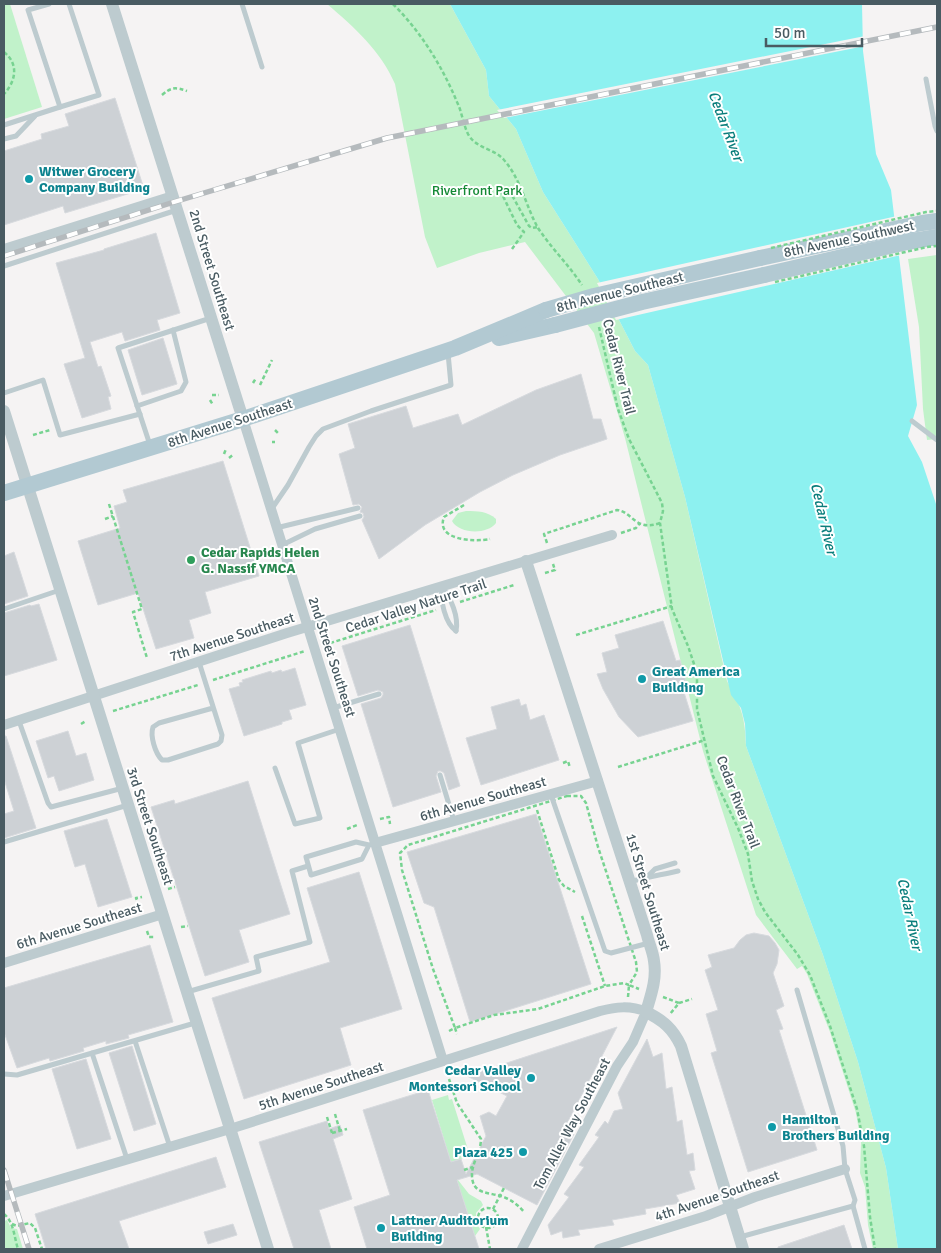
<svg xmlns="http://www.w3.org/2000/svg" width="941" height="1253" viewBox="0 0 941 1253" font-family="Signika,sans-serif">
<style>
.green{fill:#c1f2ca}
.water{fill:#8df1f0}
.pier{fill:#f5f3f3}
.building{fill:#cdd1d5;stroke:#d7dade}
.lines{fill:none;stroke-linecap:round;stroke-linejoin:round}
.path{stroke:#77d391;stroke-width:2.5;stroke-dasharray:4 2.5;stroke-linecap:butt}
.service{stroke:#bdcbcf;stroke-width:5}
.minor{stroke:#bdcbcf;stroke-width:10}
.tertiary{stroke:#bdcbcf;stroke-width:12}
.primary{stroke:#b2c9d2;stroke-width:16}
.rail-casing{stroke:#b5babd;stroke-width:5.5}
.rail{stroke:#fff;stroke-width:4;stroke-dasharray:11;stroke-linecap:butt}
.path-bridge{stroke:#77d391;stroke-width:2.5;stroke-dasharray:4 2.5;stroke-linecap:butt}
.primary-bridge{stroke:#b2c9d2;stroke-width:16}
.culture-dot{fill:#0f9aa8;stroke:#fff;stroke-width:2}
.leisure-dot{fill:#2e9e5b;stroke:#fff;stroke-width:2}
.labels{text-anchor:middle;dominant-baseline:central;stroke-width:4;stroke-linejoin:round;paint-order:stroke}
.culture-label{font-size:14px;font-weight:bold;fill:#0d838f;stroke:#fff;text-anchor:start}
.park-label{font-size:14px;fill:#148935;stroke:#fff}
.street-label{font-size:14px;fill:#495b62;stroke:#fff}
.leisure-label{font-size:14px;font-weight:bold;fill:#27864d;stroke:#fff;text-anchor:start}
.water-label{font-size:15px;font-style:italic;fill:#0a7e7c;stroke:#fff}
</style>
<rect width="100%" height="100%" fill="#f5f3f3"/>
<g class="green">
<path d="M4 4H10L42 107 4 119Z"/>
<path d="M327 4H450L486 70 489 96 516 129 543 192 598 279 635 351 648 365 685 497 727 681C741 707 745 715 746 746L823 955 858 1062 886 1168 898 1249H873L868 1225 865 1187 860 1173 861 1143 856 1113 830 1032 807 974 802 966 797 969 756 915 703 751 625 438 594 333 525 242 479 253 437 268 425 237 395 84C381 51 354 27 327 4Z"/>
<path d="M937 255V439L927 440 923 409 919 327 908 259Z"/>
<path d="M466 511C478 511 487 511 496 519V523C487 535 459 534 452 521L458 513Z"/>
<path d="M448 1095 449 1100 452 1099 470 1156 451 1162 432 1100Z"/>
<path d="M457 1180H458L469 1194 481 1201 483 1205 476 1213V1223L480 1229 475 1236Z"/>
<path d="M7 1220 11 1228 17 1229 23 1249H4V1221Z"/>
</g>
<path class="water" d="M450 4H862L863 51 876 154 891 190 917 405 908 436 922 462 937 507V1249H898L886 1168 858 1062 823 955 746 746 745 724 741 708 731 695 685 497 648 365 635 351 598 279 543 192 516 129 489 96 486 70Z"/>
<g class="pier">
<path d="M865 36V46L504 118 497 110Z"/>
<path d="M897 216 901 255 616 320 597 283Z"/>
</g>
<g class="building">
<path d="M115 98 144 189 65 213 63 206 4 225V151L42 139 41 134 69 126 65 114Z"/>
<path d="M156 233 180 313 157 320 160 330 125 341 122 332 90 342 98 367 101 366 111 396 108 397 111 409 82 418 64 364 85 358 56 263 104 250V249Z"/>
<path d="M163 338 177 384 142 395 128 350Z"/>
<path d="M581 374 593 419H601L607 439 560 455 513 475 480 492 425 525 379 559 362 520 364 517 363 513 360 512 362 507 359 504 353 505 339 454 355 448 348 424 406 406 413 428 458 414 462 425 536 390Z"/>
<path d="M223 461 259 576 205 592 211 613 189 620 194 638 156 649 138 593 98 605 78 541 120 528 114 506 127 502 123 490Z"/>
<path d="M14 552 28 596 4 604V556Z"/>
<path d="M39 604 57 660 4 676V613L30 605 31 606Z"/>
<path d="M663 621 676 661 680 660 687 685 682 686 693 721 638 737 619 717 603 689 597 674 607 672 602 653 619 648 615 635Z"/>
<path d="M410 625 460 786 449 790 444 773 441 771H438L436 776 441 792 393 807 361 704 381 698 383 695V692L378 690 358 696 342 646Z"/>
<path d="M295 668 306 705 289 710 292 719 282 722V724L244 736 229 689 240 686 239 683 243 682 242 680 271 671 272 673 281 670 282 672Z"/>
<path d="M519 699 521 706 526 704 530 720 544 715 559 760 481 785 466 738 497 729 491 707Z"/>
<path d="M68 731 76 756 86 753 94 780 59 791 54 776 48 778 36 741Z"/>
<path d="M4 736H6L36 828 4 838V814L14 811 4 779Z"/>
<path d="M248 781 290 914 239 930 249 962 205 976 151 807 174 800 175 804Z"/>
<path d="M536 814 591 984 470 1022 434 907 424 903 407 852Z"/>
<path d="M107 819 132 897 98 907 85 864 75 867 64 831Z"/>
<path d="M359 872 402 1009 340 1028 351 1065 244 1099 212 998 330 962 307 888Z"/>
<path d="M754 933 769 936 775 943 779 950 777 964 773 973 784 1006 776 1010 783 1029 779 1030 817 1150 748 1172 711 1053 717 1051 706 1014 718 1010 705 970 712 967 708 955 734 948 740 940 746 935Z"/>
<path d="M150 945 173 1022 128 1035 129 1038 106 1044V1041L83 1048 84 1051 50 1061 49 1058 17 1068 4 1032V988Z"/>
<path d="M617 1027 564 1129 574 1134 537 1205 477 1174 457 1180 479 1249H367L354 1207 390 1195 363 1110 428 1090 451 1162 461 1159 466 1174 486 1136 480 1116 489 1112 496 1116 507 1096 467 1076Z"/>
<path d="M647 1039 653 1057 662 1053 666 1089 672 1087 677 1122 682 1120 687 1155 693 1153 695 1170 689 1171 695 1189 676 1195 680 1203 645 1209 646 1214 612 1220 614 1225 578 1230 580 1235 563 1238 562 1231 551 1235 548 1225 569 1197 564 1194 584 1167 579 1165 599 1137 595 1135 605 1121 608 1124 614 1111 623 1109 618 1093Z"/>
<path d="M132 1046 156 1124 134 1131 109 1053Z"/>
<path d="M86 1059 111 1139 77 1149 52 1069Z"/>
<path d="M327 1121 329 1129 340 1125 343 1135 333 1139 352 1199 319 1210 331 1249H294L259 1142Z"/>
<path d="M216 1157 226 1187 119 1221 129 1249H46L35 1214Z"/>
<path d="M233 1224 237 1235 208 1244 204 1232Z"/>
<path d="M844 1225 852 1249H778V1247Z"/>
</g>
<g class="lines">
<g class="path">
<path d="M393 4C421 32 442 66 457 102 462 112 463 124 468 134 476 149 494 148 504 160 521 179 526 207 538 228 551 248 569 265 582 285"/>
<path d="M4 52C19 64 16 81 4 94"/>
<path d="M162 95C171 87 176 87 187 91"/>
<path d="M512 249 524 232 517 225 502 194V190L508 188 529 226 532 228 538 227"/>
<path d="M599 327 618 409 629 439 662 503 663 511 660 523 672 609 688 646 697 673V709L713 776 738 828 748 854 752 881 758 899 765 912 798 955 810 975 830 1026 857 1109 864 1146 870 1217 875 1249"/>
<path d="M253 383 256 378"/>
<path d="M260 385 272 360"/>
<path d="M212 395H219"/>
<path d="M210 400 213 405"/>
<path d="M275 430 279 434"/>
<path d="M33 435 50 430"/>
<path d="M272 442H275"/>
<path d="M224 454 226 449"/>
<path d="M229 458 234 454"/>
<path d="M109 504 142 609 133 612 147 658"/>
<path d="M464 505 444 517C435 541 476 542 490 539"/>
<path d="M105 519 113 516"/>
<path d="M621 533 636 528 640 523"/>
<path d="M547 543 544 534 617 510C633 512 635 532 660 523"/>
<path d="M545 573 555 570 553 564"/>
<path d="M460 602 514 585"/>
<path d="M576 635 672 606"/>
<path d="M324 645 436 610"/>
<path d="M213 680 305 651"/>
<path d="M113 711 198 685"/>
<path d="M81 724 86 721"/>
<path d="M563 763 568 761 570 768"/>
<path d="M618 767 705 740"/>
<path d="M567 796H581L586 803 598 847 636 962 637 972 629 985 624 983 605 986 538 1009 494 1015 455 1028 433 969 402 870 400 853 408 845Z"/>
<path d="M537 810 559 880 564 886 575 892"/>
<path d="M380 819 389 817 390 824"/>
<path d="M347 829 357 825"/>
<path d="M168 889 175 887"/>
<path d="M139 906 136 898 142 897"/>
<path d="M582 916 605 986"/>
<path d="M181 927 188 926"/>
<path d="M147 931 149 937H155"/>
<path d="M628 997 629 985 639 989"/>
<path d="M663 997 679 1003 670 1014"/>
<path d="M679 1003 692 999"/>
<path d="M449 1031 455 1028 457 1034"/>
<path d="M449 1079 457 1103 481 1139C481 1151 473 1161 472 1173 471 1197 491 1191 506 1198 513 1201 519 1206 524 1212"/>
<path d="M335 1114 340 1131"/>
<path d="M327 1117 332 1133"/>
<path d="M332 1133 347 1129"/>
<path d="M464 1170 473 1167"/>
<circle cx="488" cy="1218" r="10"/>
<path d="M493 1209 504 1188"/>
<path d="M4 1214C14 1222 14 1237 18 1249"/>
<path d="M12 1224 17 1226 30 1223 35 1228 42 1249"/>
<path d="M486 1227 490 1249"/>
</g>
<g class="service">
<path d="M242 4 262 67"/>
<path d="M926 79 935 126 937 131"/>
<path d="M60 107 99 95 69 4"/>
<path d="M4 125 60 107 28 10 49 4"/>
<path d="M4 139 16 136 35 116"/>
<path d="M4 266 177 210"/>
<path d="M4 393 43 380 60 435 140 414"/>
<path d="M137 406 181 391 186 382 173 330"/>
<path d="M912 421 937 440"/>
<path d="M150 445 118 348 211 318"/>
<path d="M271 510 288 485 309 447 316 436 323 429 371 411 451 385 448 353"/>
<path d="M276 528 358 508"/>
<path d="M282 545 315 529 360 516"/>
<path d="M442 587C440 600 445 623 456 631"/>
<path d="M442 587C451 598 459 617 456 631"/>
<path d="M4 609 60 590"/>
<path d="M199 662 222 735 221 741 218 744 168 760H162C155 753 150 736 153 727L159 723 213 708"/>
<path d="M333 708 379 694"/>
<path d="M19 721 48 803 51 807 123 788"/>
<path d="M275 768 295 824 320 818 298 743 340 729"/>
<path d="M440 775 454 821"/>
<path d="M551 795 605 951 611 953 649 943"/>
<path d="M4 842 128 805"/>
<path d="M369 845 362 859 311 875 306 857 356 842 369 845 375 843"/>
<path d="M648 876 655 869 675 863"/>
<path d="M630 882C646 877 661 875 678 871"/>
<path d="M187 992 259 971 256 957 310 942 292 871 308 866"/>
<path d="M135 1041 170 1147"/>
<path d="M92 1053 127 1159"/>
<path d="M4 1074 17 1075 195 1023"/>
<path d="M853 1206 865 1249"/>
<path d="M740 1237 853 1206 855 1200 845 1169 843 1146 797 990"/>
</g>
<g class="minor">
<path d="M4 249 173 196"/>
<path d="M243 419 443 1061"/>
<path d="M4 725 287 633 612 535"/>
<path d="M375 843 598 781"/>
<path d="M4 963 163 914"/>
<path d="M4 1196 230 1129 600 1011C616 1007 630 1005 646 1012L633 1042 617 1066 522 1249"/>
<path d="M599 1249 706 1216 755 1197 845 1169"/>
</g>
<g class="tertiary">
<path d="M112 4 243 419"/>
<path d="M4 411 268 1249"/>
<path d="M526 561 647 935C649 944 653 952 654 961 657 979 651 995 646 1012 663 1020 673 1029 681 1046L743 1249"/>
</g>
<g class="primary">
<path d="M760 258 922 223 937 221"/>
<path d="M764 275 907 242 937 237"/>
<path d="M499 338 555 325"/>
<path d="M4 493 243 419 455 348 546 310"/>
</g>
<defs>
<g id="rail">
<path d="M4 256 174 202 387 138 937 27"/>
<path d="M4 1170 29 1249"/>
</g>
</defs>
<use href="#rail" class="rail-casing"/>
<use href="#rail" class="rail"/>
<g class="path-bridge">
<path d="M771 248 926 212 937 211"/>
<path d="M775 282 927 247 937 246"/>
</g>
<g class="primary-bridge">
<path d="M546 310 594 296 760 258"/>
<path d="M555 325 642 302 764 275"/>
</g>
</g>
<g class="culture-dot">
<circle cx="29" cy="179" r="5"/>
<circle cx="642" cy="679" r="5"/>
<circle cx="531" cy="1078" r="5"/>
<circle cx="772" cy="1127" r="5"/>
<circle cx="523" cy="1152" r="5"/>
<circle cx="381" cy="1228" r="5"/>
</g>
<circle class="leisure-dot" cx="191" cy="560" r="5"/>
<g class="labels">
<g class="culture-label">
<text x="39" y="171">Witwer Grocery<tspan x="39" dy="16">Company Building</tspan></text>
<text x="652" y="671">Great America<tspan x="652" dy="16">Building</tspan></text>
<text x="521" y="1070" text-anchor="end">Cedar Valley<tspan x="521" dy="16">Montessori School</tspan></text>
<text x="782" y="1119">Hamilton<tspan x="782" dy="16">Brothers Building</tspan></text>
<text x="513" y="1152" text-anchor="end">Plaza 425</text>
<text x="391" y="1220">Lattner Auditorium<tspan x="391" dy="16">Building</tspan></text>
</g>
<g class="park-label">
<text x="477" y="190">Riverfront Park</text>
</g>
<g class="street-label">
<text transform="translate(849 239) rotate(-12)">8th Avenue Southwest</text>
<text transform="translate(212 270) rotate(73)">2nd Street Southeast</text>
<text transform="translate(620 292) rotate(-14)">8th Avenue Southeast</text>
<text transform="translate(619 367) rotate(76)">Cedar River Trail</text>
<text transform="translate(230 423) rotate(-18)">8th Avenue Southeast</text>
<text transform="translate(416 606) rotate(-18)">Cedar Valley Nature Trail</text>
<text transform="translate(232 637) rotate(-18)">7th Avenue Southeast</text>
<text transform="translate(332 657) rotate(72)">2nd Street Southeast</text>
<text transform="translate(483 799) rotate(-16)">6th Avenue Southeast</text>
<text transform="translate(738 802) rotate(69)">Cedar River Trail</text>
<text transform="translate(150 826) rotate(72)">3rd Street Southeast</text>
<text transform="translate(648 892) rotate(73)">1st Street Southeast</text>
<text transform="translate(79 926) rotate(-17)">6th Avenue Southeast</text>
<text transform="translate(321 1086) rotate(-18)">5th Avenue Southeast</text>
<text transform="translate(572 1124) rotate(-62)">Tom Aller Way Southeast</text>
<text transform="translate(717 1196) rotate(-19)">4th Avenue Southeast</text>
</g>
<g class="leisure-label">
<text x="201" y="552">Cedar Rapids Helen<tspan x="201" dy="16">G. Nassif YMCA</tspan></text>
</g>
<g class="water-label">
<text transform="translate(726 126) rotate(69)">Cedar River</text>
<text transform="translate(824 519) rotate(77)">Cedar River</text>
<text transform="translate(910 914) rotate(78)">Cedar River</text>
</g>
</g>
<rect width="941" height="1253" fill="none" stroke="#495b62" stroke-width="10"/>
<path d="M766 38v8h96v-8" fill="none" stroke="#495b62" stroke-width="2.5"/>
<text x="774" y="38" font-size="15" fill="#495b62" stroke="#ffffff" stroke-width="4" paint-order="stroke">50 m</text>
</svg>
